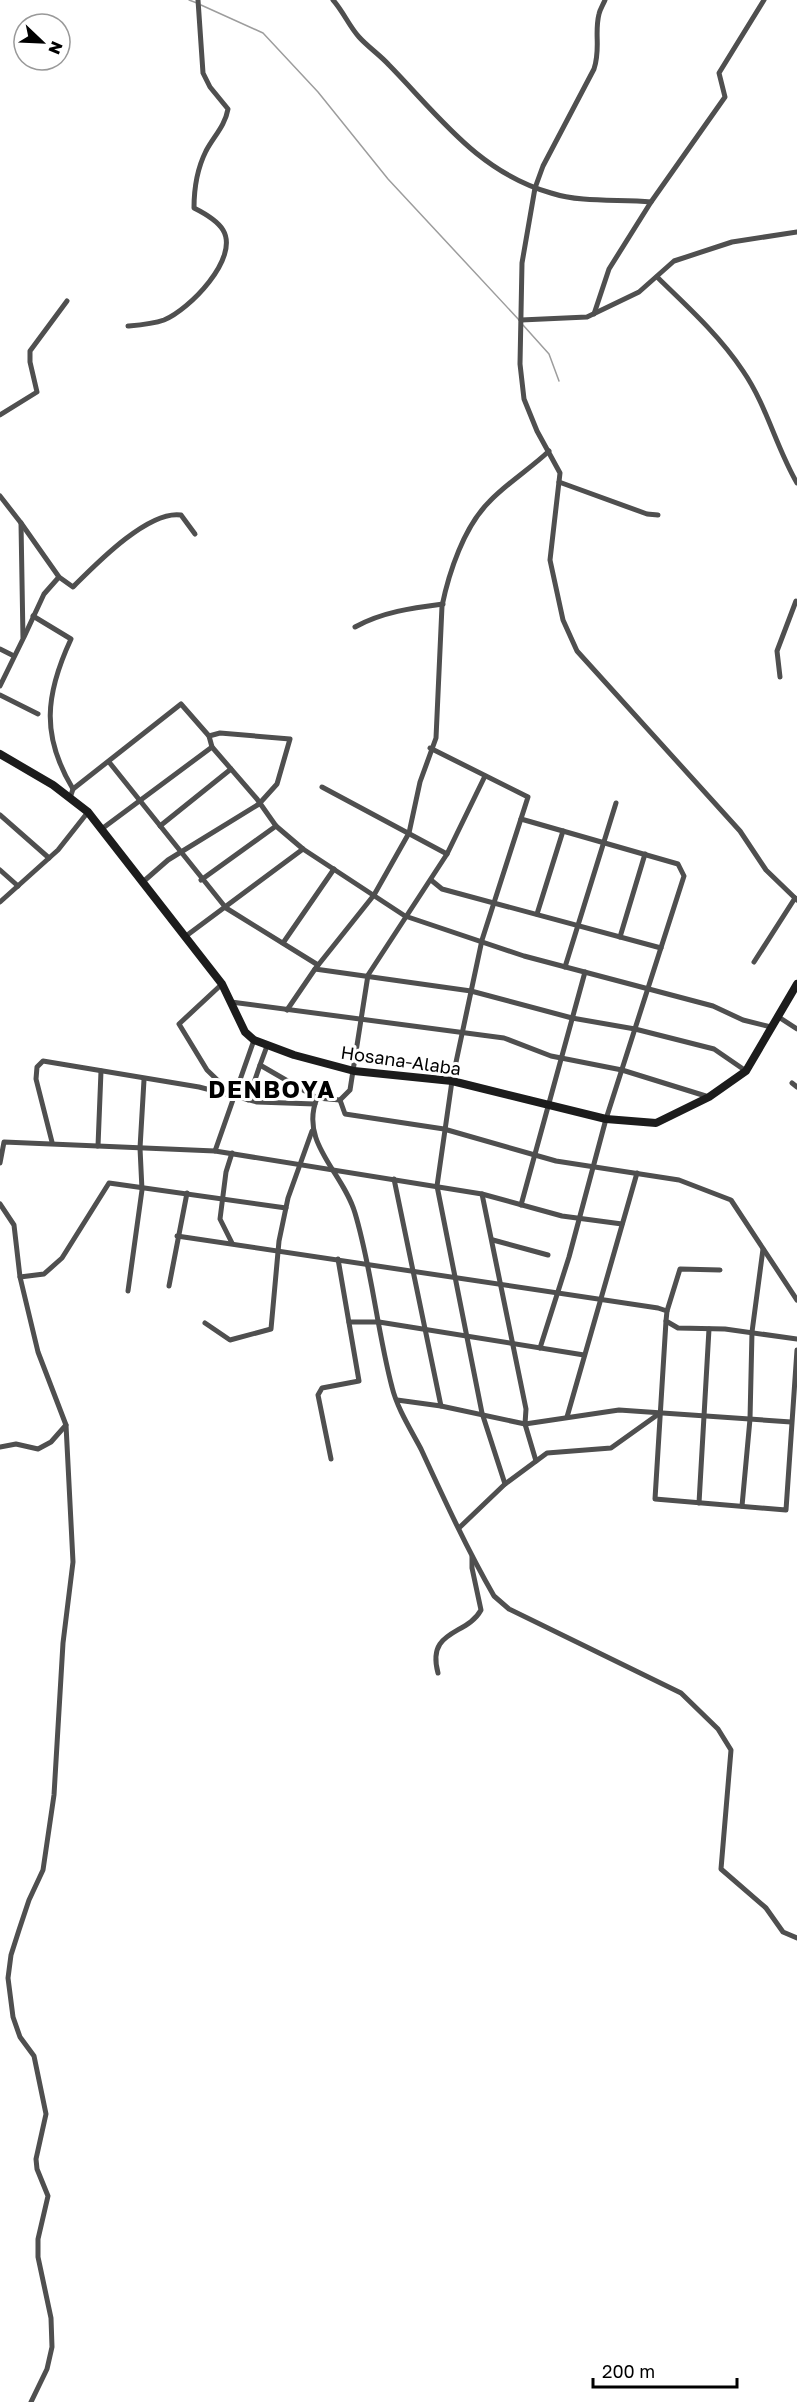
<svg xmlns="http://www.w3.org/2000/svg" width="797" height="2402" viewBox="0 0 797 2402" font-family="'Golos Text',sans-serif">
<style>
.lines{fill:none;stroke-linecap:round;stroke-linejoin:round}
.stream{stroke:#9d9d9d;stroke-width:1.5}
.minor{stroke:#4f4f4f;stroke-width:5}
.secondary{stroke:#1c1c1c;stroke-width:8}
.labels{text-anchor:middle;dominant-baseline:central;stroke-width:6;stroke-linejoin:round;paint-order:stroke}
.street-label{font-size:18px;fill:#000;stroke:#fff}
.district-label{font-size:24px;font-weight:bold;letter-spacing:1.5px;fill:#000;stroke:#fff}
</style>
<rect width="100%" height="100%" fill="#fff"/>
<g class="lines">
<g class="stream">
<path d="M189 0 197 3"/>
<path d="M201 5 263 33 318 92 388 179 520 321"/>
<path d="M523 325 549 354 559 381"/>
</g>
<g class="minor">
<path d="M333 0C343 11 349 26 359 37 368 47 380 55 389 65 439 116 478 172 551 193 582 203 618 199 651 202L725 97 719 73 764 0"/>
<path d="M605 0C603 5 600 9 599 14 594 34 601 48 594 69L543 166 535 188 522 263 520 364 524 399 537 431 560 473 550 560 563 620 577 651 740 831 766 870 797 900"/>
<path d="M657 277C687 306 720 336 743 371 767 406 776 447 797 483"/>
<path d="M594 314 609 269 651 202"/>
<path d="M521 320 587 317 639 292 674 261 732 242 797 232"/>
<path d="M128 326C140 325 153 324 164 320 189 310 240 258 223 230 217 220 204 213 194 208 194 188 197 169 206 151 214 136 225 126 228 109L210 87 203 73 198 0"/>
<path d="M0 415 37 392 30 362V351L67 301"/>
<path d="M559 482 647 514 658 515"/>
<path d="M0 496 21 523 23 639 0 686"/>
<path d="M21 523 59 577 73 587C95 565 148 510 181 515L195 534"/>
<path d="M33 616 71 639C45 695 41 736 73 789L70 798"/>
<path d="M355 627C382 612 412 608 443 604"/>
<path d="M24 637 44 594 59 577"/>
<path d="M0 649 14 656"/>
<path d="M780 677 777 651 796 601"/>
<path d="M0 695 38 714"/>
<path d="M430 748 528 797 482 940 452 1081 437 1186 482 1413 505 1484"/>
<path d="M109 762 226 908 318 965"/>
<path d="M485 776 447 854 368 975 350 1090 340 1100 317 1098C299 1143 343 1172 355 1213 372 1270 377 1330 392 1387 397 1408 411 1430 421 1449 444 1499 467 1549 494 1596L509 1609 681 1693 718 1729 731 1750 721 1869 766 1908 783 1932 797 1938"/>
<path d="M322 787 447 854"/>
<path d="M73 789 181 704 209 736 212 747 257 799 276 826 303 849 405 916 524 956 713 1006 743 1020 771 1027"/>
<path d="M0 815 49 858"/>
<path d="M521 819 678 864 684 876 606 1119 569 1257 540 1348"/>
<path d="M160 826 231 769"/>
<path d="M103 828 212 747"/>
<path d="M0 870 18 886"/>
<path d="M201 880 276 826"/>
<path d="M431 880 442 889 661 948"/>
<path d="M144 881 168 860 259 804 277 784 290 739 220 733 209 736"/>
<path d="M0 902 58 850 88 812"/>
<path d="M537 914 563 831"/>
<path d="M186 936 303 849"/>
<path d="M620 937 645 854"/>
<path d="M283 943 334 869"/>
<path d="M754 962 795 898"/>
<path d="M565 967 616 803"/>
<path d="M315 969 471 991 572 1018 635 1029 714 1049 746 1071"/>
<path d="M222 984 179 1024 207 1070 233 1095"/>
<path d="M231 1002 504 1038 551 1056 622 1070 709 1097"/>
<path d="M287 1010 315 969 374 895 409 833 420 782 436 738 442 606C449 572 464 527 489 502 507 483 530 469 549 451"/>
<path d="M777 1016 797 1029"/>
<path d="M267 1046 260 1065 317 1098"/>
<path d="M792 1083 797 1087"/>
<path d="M248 1100 260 1065"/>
<path d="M340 1100 345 1114 444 1129 556 1161 679 1180 731 1200 797 1300"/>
<path d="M52 1142 36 1079 37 1067 43 1061 199 1087 257 1102 315 1104"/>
<path d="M98 1146 101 1071"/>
<path d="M215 1151 482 1194 562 1216 622 1224"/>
<path d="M0 1163 4 1142 215 1151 254 1040"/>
<path d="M394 1179 441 1406"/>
<path d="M482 1194 526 1409 525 1424 536 1461"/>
<path d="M0 1204 14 1225 20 1277 38 1352 66 1425 51 1442 38 1449 16 1444 0 1447"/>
<path d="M521 1205 585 972"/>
<path d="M177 1236 658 1308 667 1311 666 1321 678 1328 725 1329 797 1339"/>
<path d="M493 1240 548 1255"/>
<path d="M232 1243 220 1219 226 1172 232 1153"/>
<path d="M20 1277 44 1274 62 1258 109 1183 286 1208"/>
<path d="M169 1286 187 1193"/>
<path d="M128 1291 142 1190 140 1148 144 1080"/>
<path d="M667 1311 680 1269 720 1270"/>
<path d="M666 1321 655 1499 786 1510 797 1350"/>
<path d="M349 1322H379L584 1355"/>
<path d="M205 1323 230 1340 271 1329 279 1241 288 1198 312 1131"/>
<path d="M397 1400 441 1406 525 1424 619 1410 791 1422"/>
<path d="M567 1417 637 1173"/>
<path d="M331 1459 318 1395 322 1388 359 1381 338 1259"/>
<path d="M699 1503 709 1329"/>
<path d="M742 1506 750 1419 752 1332 763 1249"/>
<path d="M459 1528 505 1484 547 1453 611 1448 660 1413"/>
<path d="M438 1673C426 1629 467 1636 481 1610L472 1568V1557"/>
<path d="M31 2402 47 2369 52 2347 51 2318 38 2257V2239L48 2196 37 2169 36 2159 46 2114 34 2056 20 2037 13 2017 8 1978 11 1955 19 1930 29 1900 43 1870 54 1795 63 1643 73 1562 66 1425"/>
</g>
<path class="secondary" d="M0 754 53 785 88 812 222 984 245 1032 254 1040 294 1055 354 1071 452 1081 606 1119 656 1123 709 1097 746 1071 797 984"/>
</g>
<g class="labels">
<g class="street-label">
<text transform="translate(401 1060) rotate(8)">Hosana-Alaba</text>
</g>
<g class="district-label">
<text x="272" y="1088">DENBOYA</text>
</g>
</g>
<g transform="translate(42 42) rotate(113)"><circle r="28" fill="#ffffff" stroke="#999999" stroke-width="1.5"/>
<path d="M0-4.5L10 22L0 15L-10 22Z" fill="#000000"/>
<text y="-9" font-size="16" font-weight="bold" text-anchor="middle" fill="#000000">N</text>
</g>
<path d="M593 2378v9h144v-9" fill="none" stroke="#000000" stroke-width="3"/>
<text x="602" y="2378" font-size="18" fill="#000000" stroke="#ffffff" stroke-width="4.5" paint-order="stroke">200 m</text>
</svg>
